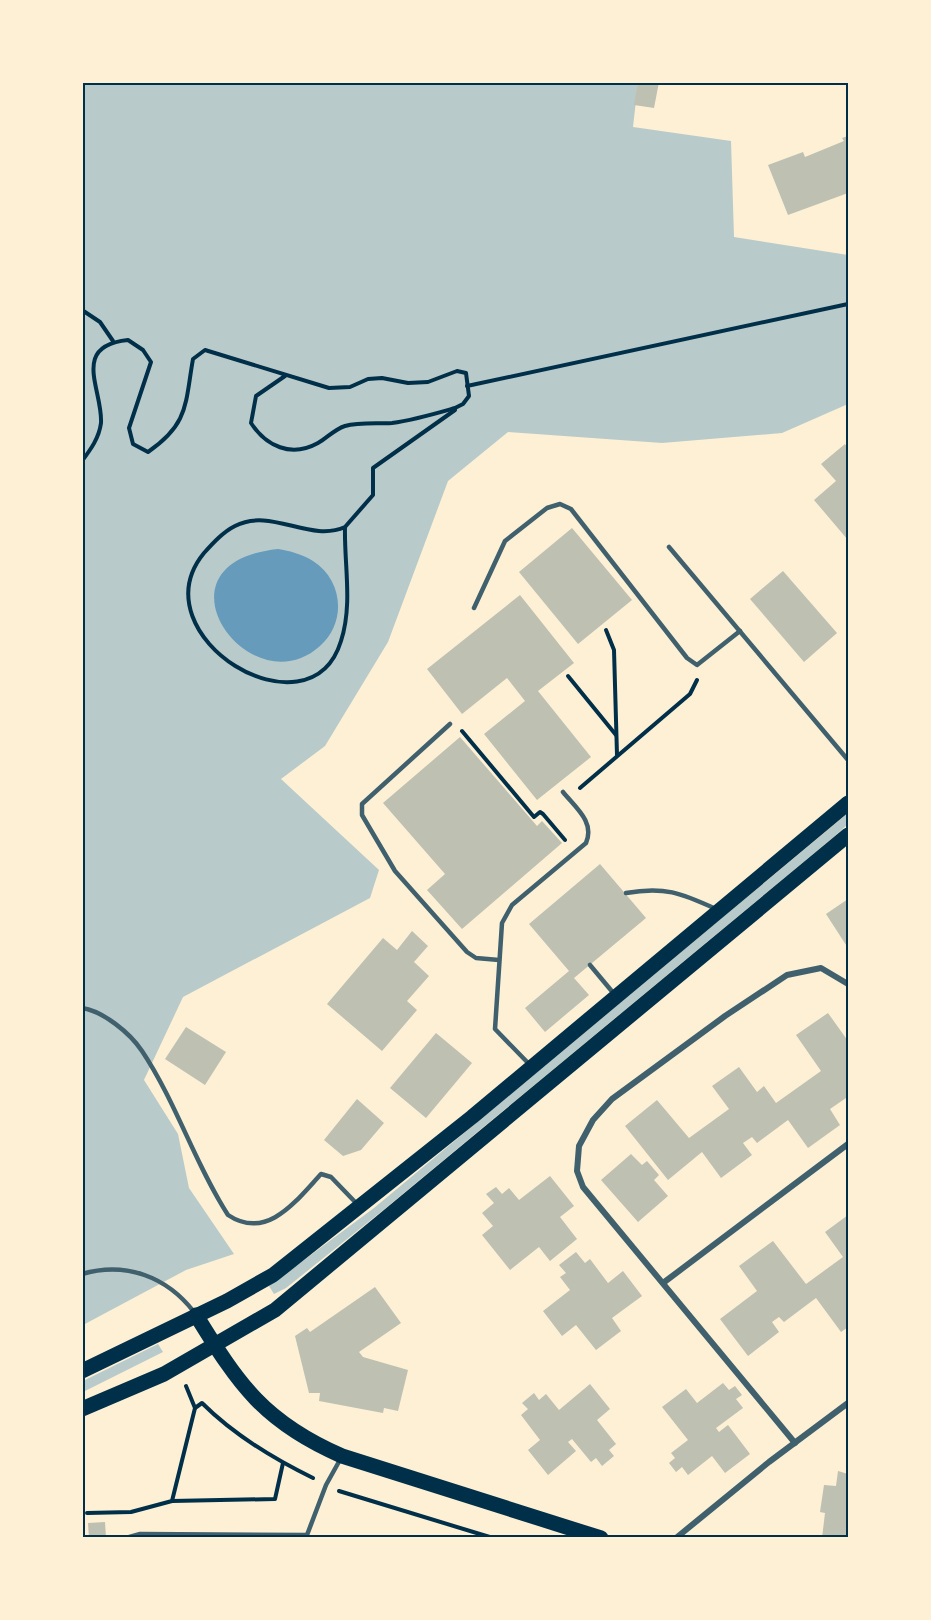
<svg xmlns="http://www.w3.org/2000/svg" width="931" height="1620" viewBox="0 0 931 1620" font-family="'Crimson Pro',serif">
<style>
.green{fill:#b9caca}
.water{fill:#669bbc}
.building{fill:#bec0b2}
.lines{fill:none;stroke-linecap:round;stroke-linejoin:round}
.path{stroke:#003049;stroke-width:4}
.service{stroke:#3f606c;stroke-width:4.5}
.minor{stroke:#3f606c;stroke-width:6}
.primary{stroke:#003049;stroke-width:15}
.neatline{fill:none;stroke:#003049;stroke-width:2}
</style>
<rect width="100%" height="100%" fill="#fdf0d5"/>
<g class="green">
<path d="M83 83H638L633 127 731 141 734 237 848 255V404L782 433 662 443 508 432 448 481 388 642 325 746 281 779 379 870 370 898 183 997 144 1080 178 1134 189 1188 234 1254 186 1270 83 1325Z"/>
<path d="M848 813V824L836 835 387 1207 286 1288 274 1294 269 1286 374 1208Z"/>
<path d="M158 1344 163 1352 83 1392V1381Z"/>
</g>
<path class="water" d="M278 549C290 551 302 554 313 561 343 580 347 622 320 646 250 709 145 563 278 549Z"/>
<g class="building">
<path d="M638 82H659L654 108 634 105Z"/>
<path d="M848 136V193L788 215 768 165 803 152 805 157 844 141 842 138Z"/>
<path d="M845 444 848 449V540L814 500 836 481 821 464Z"/>
<path d="M572 528 632 600 578 644 519 572Z"/>
<path d="M783 571 837 633 804 662 750 599Z"/>
<path d="M520 595 574 663 538 691 591 757 537 800 484 734 525 701 507 678 462 714 427 669Z"/>
<path d="M460 737 537 826 542 821 562 843 462 929 427 890 445 874 383 803Z"/>
<path d="M600 864 646 918 574 978 589 995 545 1032 525 1008 569 971 529 924Z"/>
<path d="M848 899V948L826 914Z"/>
<path d="M412 931 428 946 414 962 429 976 407 1001 417 1010 382 1051 327 1004 383 938 397 950Z"/>
<path d="M828 1013 848 1041V1101L846 1098 830 1109 840 1125 808 1148 788 1120 757 1143 752 1137 743 1143 752 1155 721 1178 702 1152 668 1180 625 1126 657 1100 689 1138 729 1109 712 1086 739 1067 757 1092 764 1086 776 1103 821 1071 796 1035Z"/>
<path d="M186 1027 226 1052 205 1085 165 1059Z"/>
<path d="M436 1033 472 1063 426 1118 390 1088Z"/>
<path d="M357 1099 384 1123 361 1150 343 1156 324 1140Z"/>
<path d="M631 1154 642 1165 647 1161 659 1175 654 1180 668 1196 638 1222 601 1180Z"/>
<path d="M550 1176 574 1206 560 1217 577 1239 550 1261 539 1247 510 1270 482 1235 493 1226 482 1213 494 1203 486 1194 496 1187 502 1194 509 1188 519 1200Z"/>
<path d="M848 1215V1327L841 1332 816 1298 784 1322 779 1317 772 1322 779 1332 748 1356 720 1319 757 1291 739 1266 773 1241 806 1284 843 1257 825 1232Z"/>
<path d="M576 1252 585 1263 590 1259 608 1283 623 1271 642 1296 612 1318 621 1331 596 1350 576 1325 562 1336 543 1311 570 1290 560 1277 566 1273 559 1265Z"/>
<path d="M375 1287 401 1323 359 1352 363 1357 408 1370 398 1411 384 1408 383 1413 319 1401 320 1393H309L295 1336 307 1328 310 1332Z"/>
<path d="M723 1383 729 1390 735 1386 742 1395 736 1399 743 1408 716 1428 719 1432 728 1425 750 1454 725 1473 712 1456 688 1475 682 1467 676 1472 669 1463 675 1458 671 1453 688 1440 662 1407 686 1389 697 1403Z"/>
<path d="M590 1384 610 1409 597 1420 616 1444 609 1450 614 1456 602 1466 596 1458 591 1462 572 1439 568 1442 576 1451 548 1475 528 1450 540 1440 521 1415 528 1409 522 1403 534 1393 539 1400 546 1394 559 1410Z"/>
<path d="M838 1471 848 1474V1538H822L825 1513 820 1512 824 1485 836 1486Z"/>
<path d="M105 1522 106 1538H89L88 1523Z"/>
</g>
<g class="lines">
<g class="path">
<path d="M82 310 100 322 113 341"/>
<path d="M467 386 848 304"/>
<path d="M82 461C91 449 99 438 101 423 103 390 70 346 128 340L143 350 151 362 129 428 133 444 148 452C189 424 185 404 193 359L205 350 329 388 350 387 368 379 382 378 408 383 428 382 457 371 466 373 469 396 463 404 455 408C434 414 414 420 392 423 377 424 359 422 345 426 335 429 327 438 318 443 291 458 266 446 251 423L256 396 285 376"/>
<path d="M345 527C310 543 271 507 235 526 223 532 213 543 204 553 136 636 310 742 341 641 353 604 344 564 345 527L373 495V468L455 410"/>
<path d="M606 630 614 650 617 755"/>
<path d="M568 676 616 735"/>
<path d="M462 731 534 817 540 812 543 814 565 840"/>
<path d="M580 788 690 694 697 680"/>
<path d="M186 1386 195 1408 202 1403C234 1435 272 1458 313 1478"/>
<path d="M339 1491 493 1538"/>
<path d="M172 1501 275 1499 283 1463"/>
<path d="M87 1513 131 1512 172 1501 195 1408"/>
</g>
<g class="service">
<path d="M669 547 848 760"/>
<path d="M474 608 505 541 547 508 560 504 571 509 687 658 697 665 740 631"/>
<path d="M450 724 362 804V815L395 871 467 952 476 958 499 960"/>
<path d="M626 893C664 886 681 893 716 909"/>
<path d="M590 965 615 995"/>
<path d="M82 1008C103 1011 130 1033 142 1051 176 1102 195 1164 228 1215 267 1241 296 1201 321 1174L331 1177 358 1205"/>
<path d="M530 1065 495 1029 502 923 512 905 586 843C595 822 576 808 563 792"/>
<path d="M82 1274C126 1261 167 1277 194 1312"/>
<path d="M307 1535 326 1485 341 1458"/>
<path d="M126 1538 140 1534 307 1535"/>
</g>
<g class="minor">
<path d="M663 1283 848 1144"/>
<path d="M795 1443 583 1187 577 1171 579 1146 593 1120 612 1099 725 1016 787 975 821 968 848 984"/>
<path d="M676 1538 769 1462 848 1403"/>
</g>
<g class="primary">
<path d="M196 1315C239 1385 264 1422 342 1456L601 1538"/>
<path d="M82 1371 227 1301 273 1275 472 1117 848 803"/>
<path d="M82 1409 164 1374 275 1310 848 835"/>
</g>
</g>
<rect width="931" height="1620" fill="none" stroke="#fdf0d5" stroke-width="168"/>
<rect x="84" y="84" width="763" height="1452" class="neatline"/>
</svg>
